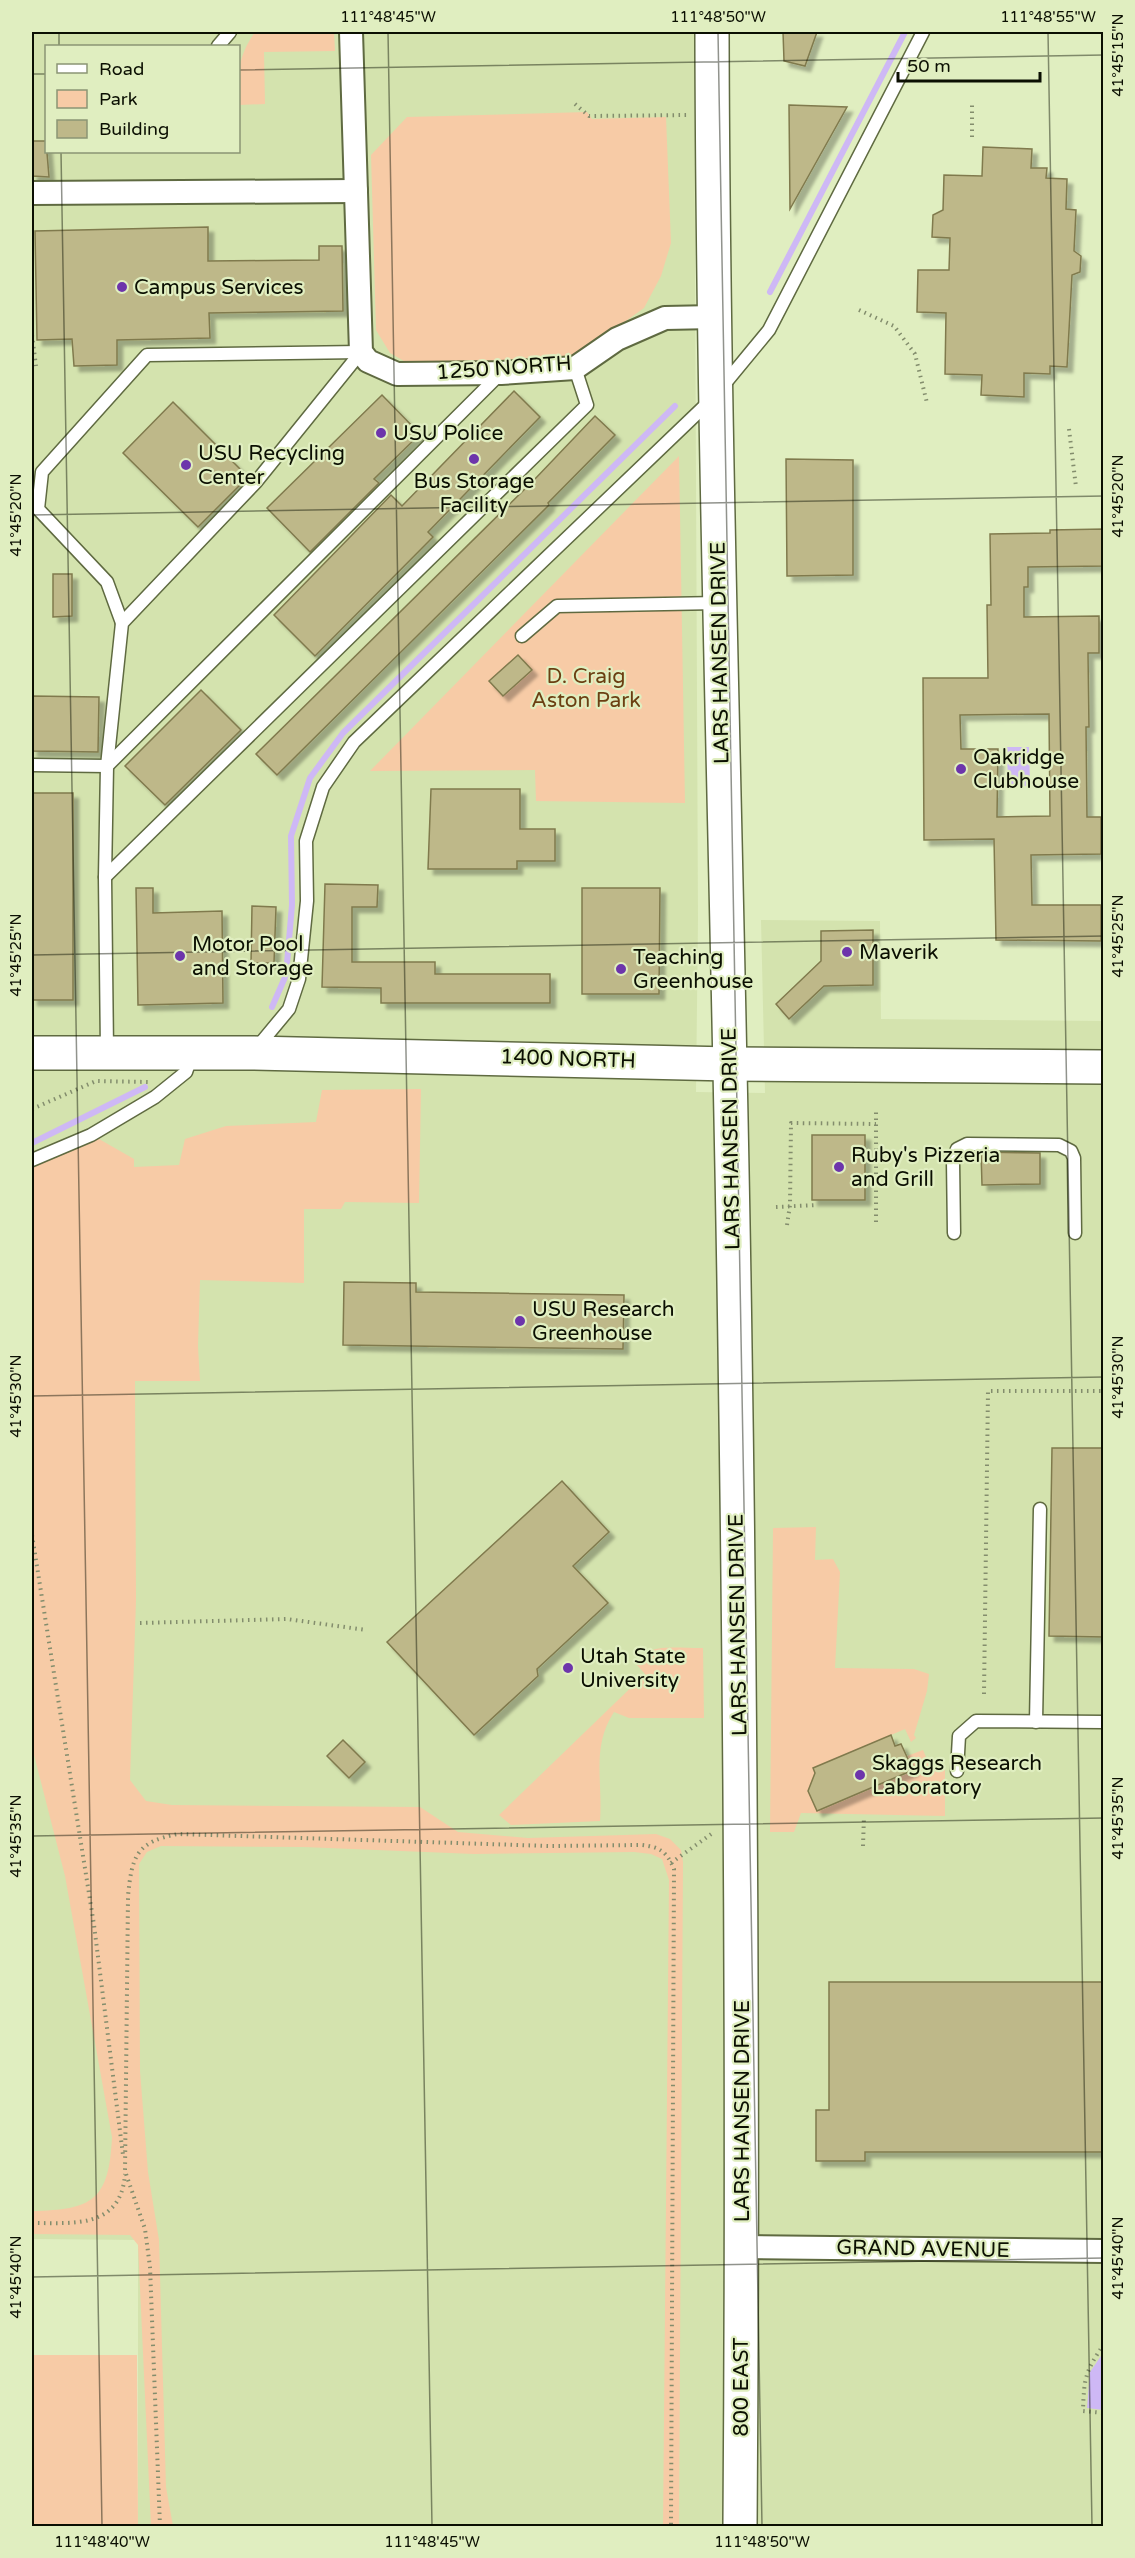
<svg xmlns="http://www.w3.org/2000/svg" width="1135" height="2558" viewBox="0 0 1135 2558" font-family="'Varela Round',sans-serif">
<style>
.built{fill:#d4e3ae;fill-rule:evenodd}
.green{fill:#f7cba6}
.water{fill:#ceb8f5}
.lines{fill:none;stroke-linecap:round;stroke-linejoin:round}
.stream{stroke:#ceb8f5;stroke-width:6}
.building{fill:#beb889;stroke:#807a4d;stroke-width:1.5;fill-rule:evenodd;filter:url(#shadow)}
.lane-casing{stroke:#5f6a41;stroke-width:15}
.street-casing{stroke:#5f6a41;stroke-width:26}
.secondary-casing{stroke:#5f6a41;stroke-width:36}
.path{stroke:#838d6d;stroke-width:4;stroke-dasharray:1.5 4.5;stroke-linecap:butt}
.lane{stroke:#fff;stroke-width:12}
.street{stroke:#fff;stroke-width:22}
.secondary{stroke:#fff;stroke-width:33}
.ticks{fill:none;stroke:#0b0f02;stroke-width:1.5;stroke-opacity:0.45}
.poi-dot{fill:#6d35ab;stroke:#e0eec0;stroke-width:2}
.labels{text-anchor:middle;dominant-baseline:central;stroke-width:4.5;stroke-linejoin:round;paint-order:stroke}
.poi-label{font-size:21px;fill:#0b0f02;stroke:#e0eec0;text-anchor:start}
.street-label{font-size:21px;fill:#0b0f02;stroke:#e0eec0}
.park-label{font-size:21px;fill:#6b3f12;stroke:#e0eec0}
.neatline{fill:none;stroke:#0b0f02;stroke-width:2}
.ticks-label{font-size:15px;text-anchor:middle;fill:#0b0f02}
</style>
<defs>
<filter id="shadow"><feDropShadow dx="5.5" dy="5.5" stdDeviation="1.5" flood-color="#0004"/></filter>
</defs>
<rect width="100%" height="100%" fill="#e0eec0"/>
<path class="built" d="M32 32H694L698 919 696 1092 765 1093 761 920 880 921 881 1019 1103 1021V2526H138V2240L32 2239ZM46 46H238V152H46Z"/>
<g class="green">
<path d="M255 32H334L335 51 264 52 265 104 239 105C238 74 237 58 255 32Z"/>
<path d="M587 112 592 119 666 117 671 243 661 276 644 308 581 353 553 362 411 365 390 353 376 330 371 155 407 117Z"/>
<path d="M679 456 685 803 536 801 535 770 370 771Z"/>
<path d="M421 1089 419 1203 345 1202 341 1209H304V1283L200 1280 198 1346 200 1381H135L136 1600 130 1780 146 1801 172 1805 420 1807 458 1832 528 1838 656 1834 670 1839 681 1850 683 1862 679 2526H663L669 1880 662 1859 651 1854 634 1852 474 1854 304 1847 161 1846 147 1852 139 1864 140 2071 148 2172 159 2240 166 2487 173 2526H151L138 2245 130 2235 32 2234V2211C93 2210 109 2200 112 2137L65 1876 32 1747V1167L89 1141 99 1139 134 1159V1167L179 1165 185 1139 226 1126 316 1122 322 1090Z"/>
<path d="M816 1527 815 1560 833 1559 840 1572 835 1668 914 1669 929 1674 927 1691 914 1735 916 1738 911 1742 905 1729 814 1768 818 1779V1811L913 1771 907 1756 923 1750 929 1764 945 1768V1816L801 1813 794 1832H770L773 1528Z"/>
<path d="M703 1648 704 1718H629L614 1712C591 1747 603 1781 600 1821L511 1825 499 1815 645 1674 637 1665C642 1641 683 1649 703 1648Z"/>
<path d="M32 2355H137L138 2526H32Z"/>
</g>
<g class="water">
<path d="M1007 747H1029L1030 786H1008Z"/>
<path d="M1103 2353V2410L1087 2408 1090 2372Z"/>
</g>
<g class="lines">
<g class="stream">
<path d="M770 292 905 32"/>
<path d="M272 1007 286 975 292 905 291 836 310 778 343 733 675 406"/>
<path d="M32 1143 145 1087"/>
</g>
</g>
<g class="building">
<path d="M783 32H817L805 66 784 61Z"/>
<path d="M789 105 847 107 790 209Z"/>
<path d="M32 141H46L49 177 32 176Z"/>
<path d="M983 147 1032 149 1031 168H1047L1046 178 1067 179 1066 209 1076 210 1074 251 1081 256 1080 272 1072 275 1067 367 1050 366V374L1024 373V397L981 395 982 375 945 374 946 313 917 312 918 270H949L950 238 932 237 933 215 943 210 944 175 982 176Z"/>
<path d="M208 227V261L319 260V246H342L343 311 209 313 210 338 117 340V365L74 366 72 339 37 340 35 231Z"/>
<path d="M514 391 540 417 428 532 433 537 315 656 274 615 391 495 402 506Z"/>
<path d="M382 395 420 434 374 479 379 483 310 552 267 508Z"/>
<path d="M173 402 248 477 198 527 123 453Z"/>
<path d="M595 416 615 435 548 503 549 505 277 775 256 754 534 480Z"/>
<path d="M786 459 853 460V575L787 576Z"/>
<path d="M1104 529V566L1028 567V587H1024V617L1099 616V653H1088L1089 727H1086L1087 817H1101V854L1031 855 1032 905H1101V941L996 940 994 839 924 840 923 678H988L987 605H991L990 534 1050 533V530ZM1049 714 1050 816 997 817 998 749H961L960 715Z"/>
<path d="M53 574H72V616L53 617Z"/>
<path d="M518 655 532 670 503 696 489 681Z"/>
<path d="M201 690 241 730 165 805 125 766Z"/>
<path d="M32 696 99 697 98 752 32 751Z"/>
<path d="M431 789H520V829H555V861H517V869H428Z"/>
<rect x="32" y="793" width="41" height="207"/>
<path d="M325 884 378 885 377 907H352V962H435V974H550V1003H381V988L322 987Z"/>
<path d="M136 888H153V913L222 911 223 1003 138 1005Z"/>
<path d="M582 888H660L659 994H582Z"/>
<path d="M252 906 276 907 274 963H251Z"/>
<path d="M873 930V985L824 986 789 1019 776 1004 821 961V931Z"/>
<rect x="812" y="1135" width="53" height="65"/>
<path d="M981 1152 1040 1153V1184L982 1185Z"/>
<path d="M344 1282 416 1283V1292L624 1295 623 1349 343 1345Z"/>
<path d="M1052 1448H1104V1637L1049 1636Z"/>
<path d="M562 1481 609 1532 573 1566 608 1603 537 1669 538 1676 474 1735 387 1642Z"/>
<path d="M891 1735 895 1746 901 1744 913 1770 817 1811 808 1791 815 1773 813 1768Z"/>
<path d="M343 1740 365 1762 349 1778 327 1756Z"/>
<path d="M829 1982H1104V2152H865V2161H816V2110H829Z"/>
</g>
<g class="lines">
<defs>
<g id="lane">
<path d="M218 46 230 32"/>
<path d="M722 387 769 330 923 32"/>
<path d="M122 623 107 582 38 509 42 472 147 355 361 352"/>
<path d="M522 636 557 606 718 603"/>
<path d="M32 765 107 766 500 374"/>
<path d="M105 877 587 405 575 368"/>
<path d="M255 1050 289 1009 299 979 307 901 306 841 323 787 354 742 711 400"/>
<path d="M107 1051 105 877 107 766 122 623 256 482 361 352"/>
<path d="M32 1160 91 1135 155 1097 186 1072 192 1055"/>
<path d="M954 1233 953 1161 957 1149 967 1144 1059 1145 1071 1151 1074 1158 1075 1233"/>
<path d="M1036 1722 1040 1509"/>
<path d="M957 1771 959 1736 976 1721 1104 1722"/>
</g>
<g id="street">
<path d="M351 32 361 352 368 361 397 374 501 373 575 368 617 339 665 318 714 317"/>
<path d="M32 193 356 191"/>
<path d="M742 2247 1104 2251"/>
</g>
<g id="secondary">
<path d="M712 32C713 470 729 909 735 1348 741 1741 743 2134 740 2526"/>
<path d="M32 1053H253L730 1064 1104 1067"/>
</g>
</defs>
<use href="#lane" class="lane-casing"/>
<use href="#street" class="street-casing"/>
<use href="#secondary" class="secondary-casing"/>
<g class="path">
<path d="M575 104 589 116 690 115"/>
<path d="M972 137V103"/>
<path d="M859 310 894 326 915 354 927 403"/>
<path d="M32 335 36 366"/>
<path d="M1069 429 1076 487"/>
<path d="M32 1109 96 1081 148 1082"/>
<path d="M776 1207 817 1205"/>
<path d="M876 1222V1112"/>
<path d="M787 1225 790 1205 791 1123 876 1124"/>
<path d="M32 1535 94 1925 123 2155"/>
<path d="M140 1623 287 1619 366 1630"/>
<path d="M984 1694 988 1391H1104"/>
<path d="M863 1846 864 1816"/>
<path d="M671 1863 714 1832"/>
<path d="M32 2223C73 2223 121 2229 125 2174"/>
<path d="M1104 2344C1085 2372 1084 2378 1083 2411L1104 2413"/>
<path d="M160 2526 150 2267 145 2229 125 2171 128 1896C132 1856 136 1842 178 1834L549 1846 642 1845C660 1847 667 1852 674 1869L671 2526"/>
</g>
<use href="#lane" class="lane"/>
<use href="#street" class="street"/>
<use href="#secondary" class="secondary"/>
</g>
<path class="ticks" d="M59 32V46M388 32 432 2526M718 32 762 2526M1048 32 1092 2526M238 70 1104 55M32 74H46M61 152 102 2526M32 515 1104 496M32 955 1104 936M32 1396 1104 1377M32 1836 1104 1818M32 2277 1104 2258"/>
<g class="poi-dot">
<circle cx="122" cy="287" r="6"/>
<circle cx="381" cy="433" r="6"/>
<circle cx="474" cy="459" r="6"/>
<circle cx="186" cy="465" r="6"/>
<circle cx="961" cy="769" r="6"/>
<circle cx="847" cy="952" r="6"/>
<circle cx="180" cy="956" r="6"/>
<circle cx="621" cy="969" r="6"/>
<circle cx="839" cy="1167" r="6"/>
<circle cx="520" cy="1321" r="6"/>
<circle cx="568" cy="1668" r="6"/>
<circle cx="860" cy="1775" r="6"/>
</g>
<g class="labels">
<g class="poi-label">
<text x="134" y="287">Campus Services</text>
<text x="393" y="433">USU Police</text>
<text x="198" y="453">USU Recycling<tspan x="198" dy="24">Center</tspan></text>
<text x="474" y="481" text-anchor="middle">Bus Storage<tspan x="474" dy="24">Facility</tspan></text>
<text x="973" y="757">Oakridge<tspan x="973" dy="24">Clubhouse</tspan></text>
<text x="192" y="944">Motor Pool<tspan x="192" dy="24">and Storage</tspan></text>
<text x="859" y="952">Maverik</text>
<text x="633" y="957">Teaching<tspan x="633" dy="24">Greenhouse</tspan></text>
<text x="851" y="1155">Ruby's Pizzeria<tspan x="851" dy="24">and Grill</tspan></text>
<text x="532" y="1309">USU Research<tspan x="532" dy="24">Greenhouse</tspan></text>
<text x="580" y="1656">Utah State<tspan x="580" dy="24">University</tspan></text>
<text x="872" y="1763">Skaggs Research<tspan x="872" dy="24">Laboratory</tspan></text>
</g>
<g class="street-label">
<text transform="translate(504 368) rotate(-4)">1250 NORTH</text>
<text transform="translate(720 653) rotate(-91)">LARS HANSEN DRIVE</text>
<text transform="translate(568 1059) rotate(2)">1400 NORTH</text>
<text transform="translate(731 1139) rotate(-91)">LARS HANSEN DRIVE</text>
<text transform="translate(738 1625) rotate(-91)">LARS HANSEN DRIVE</text>
<text transform="translate(742 2111) rotate(-90)">LARS HANSEN DRIVE</text>
<text transform="translate(923 2249) rotate(1)">GRAND AVENUE</text>
<text transform="translate(741 2387) rotate(-90)">800 EAST</text>
</g>
<g class="park-label">
<text x="586" y="676">D. Craig<tspan x="586" dy="24">Aston Park</tspan></text>
</g>
</g>
<rect width="1135" height="2558" fill="none" stroke="#e0eec0" stroke-width="66"/>
<rect x="45" y="45" width="195" height="108" fill="#e0eec0" stroke="#8b9574" stroke-width="1.5"/>
<rect x="57" y="64" width="30" height="9" fill="#ffffff" stroke="#8b9574" stroke-width="1.5"/>
<text x="99" y="75" font-size="18" fill="#0b0f02">Road</text>
<rect x="57" y="90" width="30" height="18" fill="#f7cba6" stroke="#8b9574" stroke-width="1.5"/>
<text x="99" y="105" font-size="18" fill="#0b0f02">Park</text>
<rect x="57" y="120" width="30" height="18" fill="#beb889" stroke="#8b9574" stroke-width="1.5"/>
<text x="99" y="135" font-size="18" fill="#0b0f02">Building</text>
<path d="M898 72v9h142v-9" fill="none" stroke="#0b0f02" stroke-width="3"/>
<text x="907" y="72" font-size="18" fill="#0b0f02" stroke="#e0eec0" stroke-width="4.5" paint-order="stroke">50 m</text>
<rect x="33" y="33" width="1069" height="2492" class="neatline"/>
<g class="ticks-label">
<text x="388" y="22">111°48'45"W</text>
<text x="718" y="22">111°48'50"W</text>
<text x="1048" y="22">111°48'55"W</text>
<text transform="translate(1118 55) rotate(-90)" y="5">41°45'15"N</text>
<text transform="translate(1118 496) rotate(-90)" y="5">41°45'20"N</text>
<text transform="translate(16 515) rotate(-90)" y="5">41°45'20"N</text>
<text transform="translate(1118 936) rotate(-90)" y="5">41°45'25"N</text>
<text transform="translate(16 955) rotate(-90)" y="5">41°45'25"N</text>
<text transform="translate(1118 1377) rotate(-90)" y="5">41°45'30"N</text>
<text transform="translate(16 1396) rotate(-90)" y="5">41°45'30"N</text>
<text transform="translate(1118 1818) rotate(-90)" y="5">41°45'35"N</text>
<text transform="translate(16 1836) rotate(-90)" y="5">41°45'35"N</text>
<text transform="translate(1118 2258) rotate(-90)" y="5">41°45'40"N</text>
<text transform="translate(16 2277) rotate(-90)" y="5">41°45'40"N</text>
<text x="102" y="2547">111°48'40"W</text>
<text x="432" y="2547">111°48'45"W</text>
<text x="762" y="2547">111°48'50"W</text>
</g>
</svg>
